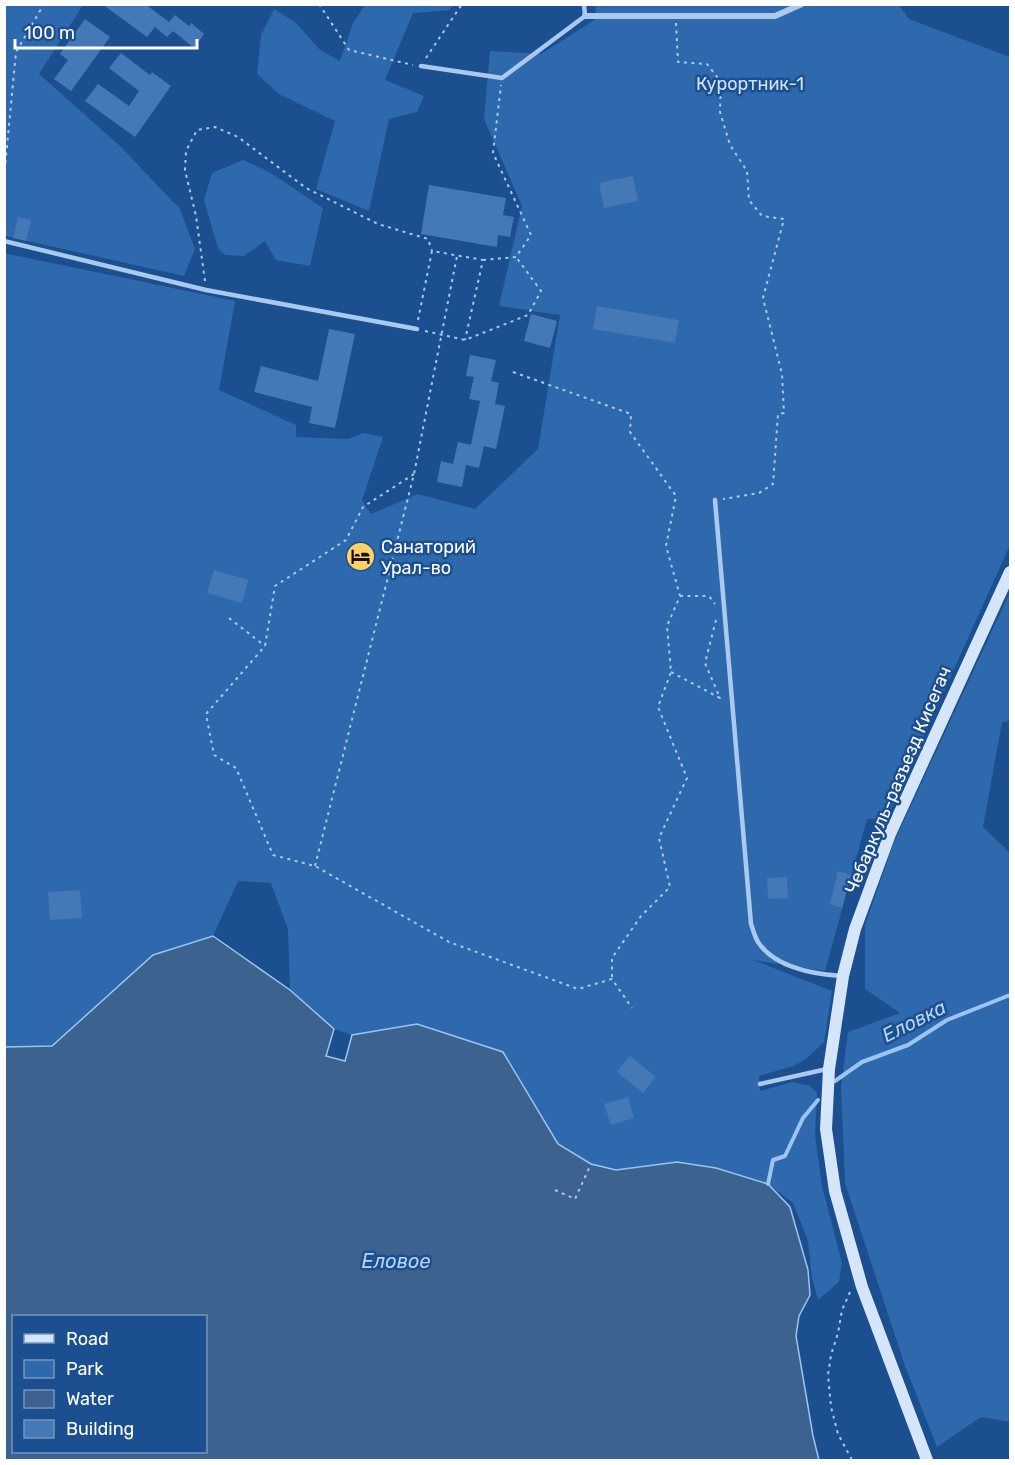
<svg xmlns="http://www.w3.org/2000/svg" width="1015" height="1465" viewBox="0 0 1015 1465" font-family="Rubik,sans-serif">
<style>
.green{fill:#2e69ad}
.water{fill:#3c6290;stroke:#9cc4f0;stroke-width:1.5;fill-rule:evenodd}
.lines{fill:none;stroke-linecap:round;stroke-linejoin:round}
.stream{stroke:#9cc4f0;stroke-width:4}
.building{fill:#4478b7}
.path{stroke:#a9c9ee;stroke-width:2;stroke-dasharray:3 4.5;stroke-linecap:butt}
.lane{stroke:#a9c9ee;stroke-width:4.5}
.street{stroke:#a9c9ee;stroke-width:6}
.secondary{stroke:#d6e6fa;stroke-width:12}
.labels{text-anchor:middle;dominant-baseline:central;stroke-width:5;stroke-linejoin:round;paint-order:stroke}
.park-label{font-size:18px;fill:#cfe3fa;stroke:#1b4f8f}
.poi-label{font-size:18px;fill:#fff;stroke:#1b4f8f;text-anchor:start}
.street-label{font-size:18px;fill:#fff;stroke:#1b4f8f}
.water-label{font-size:20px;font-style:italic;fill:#b5d3f5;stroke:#1b4f8f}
</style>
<rect width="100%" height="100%" fill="#1b4f8f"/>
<g class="green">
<path d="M818 4V6L821 4H898L909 19 1010 57V545L887 818 867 819 825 971 753 960 832 991 824 1042 806 1059 793 1066 759 1076 760 1091 793 1082 810 1086 817 1093 815 1135 822 1186 842 1263 839 1282 818 1300 812 1278 808 1241 793 1203 768 1184 677 1162 616 1170 591 1164 558 1144 503 1052 417 1024 352 1035 334 1029 290 990 288 929 271 883 238 881 213 936 153 955 52 1046 5 1047 4 253 235 301 219 390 296 425V437L348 439 364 433 383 437 362 500 371 514 418 494 475 509 538 449 560 315 499 306 522 206 484 119 490 51 541 54 596 19 595 5Z"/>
<path d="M5 5H83L39 74 120 146 180 209 195 249 184 276 5 236Z"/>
<path d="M365 5H453L449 10 413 13 385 80 424 96 417 112 389 119 369 211 316 189 335 121 279 94 257 74 261 35 274 9 296 23 319 49 340 61 353 23Z"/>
<path d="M243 160 271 173 323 208 310 266 276 260 265 241 244 256 225 255 218 248 204 200 212 173Z"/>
<path d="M1010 592V721L1002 722 983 827 1010 853V1422L981 1417 937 1447 905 1366 845 1183 841 1087 848 1032 900 1013 865 989V925L894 842Z"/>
</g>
<path class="water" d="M213 936 290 990 334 1029 326 1056 345 1061 352 1035 417 1024 503 1052 558 1144 591 1164 616 1170 677 1162 716 1168 768 1184 790 1207 808 1270 810 1295 799 1316 796 1336 813 1436 819 1460H5V1047L52 1046 153 955ZM14 1316H206V1452H14Z"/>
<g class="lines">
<g class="stream">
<path d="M835 1081 862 1062 908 1045 947 1020 1010 995"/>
<path d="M768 1184 773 1160 785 1156 803 1118 818 1100"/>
</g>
</g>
<g class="building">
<path d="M102 4H145L169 22 175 15 189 26 191 23 204 34 194 48 173 31 167 37 155 27 147 37Z"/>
<path d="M85 19 110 37 71 91 54 79 68 60 60 54Z"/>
<path d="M121 53 150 75 152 72 171 86 135 137 85 101 98 84 129 106 139 91 109 68Z"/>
<path d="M633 176 638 201 604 208 599 183Z"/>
<path d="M429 185 506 198 503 215 514 217 510 237 498 235 497 247 421 234Z"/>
<path d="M18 217 31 220 26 241 13 238Z"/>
<path d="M597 306 679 320 675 343 593 329Z"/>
<path d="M531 314 557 321 550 348 524 341Z"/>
<path d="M329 329 355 334 335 428 309 423 312 407 254 392 261 366 318 381Z"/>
<path d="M470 355 496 360 491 381 499 383 495 404 505 406 496 449 484 446 479 468 466 465 462 487 437 482 441 461 453 464 458 442 471 445 480 401 469 399 474 377 466 376Z"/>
<path d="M214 570 248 580 242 603 207 593Z"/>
<path d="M838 871 851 875 842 908 830 904Z"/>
<path d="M787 877 788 898 768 899 767 878Z"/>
<path d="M80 890 82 918 50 920 48 892Z"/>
<path d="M630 1056 656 1077 643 1093 617 1072Z"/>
<path d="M628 1097 634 1118 611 1125 604 1104Z"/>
</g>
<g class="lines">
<g class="path">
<path d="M319 4 349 50 413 65"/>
<path d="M676 23 678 62 707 64 721 82 720 112 730 145 747 171 749 200 762 216 784 219 763 298 782 374 784 413 778 414 773 484 759 493 723 499"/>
<path d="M426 58 462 4"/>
<path d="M4 178 16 52 44 4"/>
<path d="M483 260 516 257 531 235 493 153 501 85"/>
<path d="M205 281 196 216 185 170 186 151 197 130 215 127 238 137 306 188 378 224 428 239 432 251"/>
<path d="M418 320 432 251 483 260 465 340"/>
<path d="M425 331 465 340 528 315 541 291 516 257"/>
<path d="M513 372 631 414 630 432 676 496 666 546 680 596 667 626 671 672 658 707 687 778 659 838 670 887 641 916 612 958V979"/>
<path d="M414 474 363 507 346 540 275 586 265 646 206 714 214 755 236 768 273 855 315 866 449 942 578 989 612 979 632 1008"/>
<path d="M680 596H709L715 604"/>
<path d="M229 618 265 646"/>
<path d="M671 672 720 698 705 663 716 620"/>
<path d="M315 866 414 474 457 256"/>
<path d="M555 1190 575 1199 591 1164"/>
<path d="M850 1292 842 1310 838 1333 831 1355 828 1375 831 1407 838 1434 852 1460"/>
</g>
<g class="lane">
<path d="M421 66 502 78 585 16 584 4"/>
<path d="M4 241 206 290 417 329"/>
<path d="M715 500 751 924C753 930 755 937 758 942 775 968 813 974 841 976"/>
<path d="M760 1084 827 1069"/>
</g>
<path class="street" d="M585 16H775L802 4"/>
<path class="secondary" d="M927 1460 862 1287 835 1191 826 1129 829 1069 843 976 855 929 890 834 1010 572"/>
</g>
<defs>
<symbol id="hotel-disc" viewBox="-11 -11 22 22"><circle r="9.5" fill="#ffd166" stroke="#1b4f8f"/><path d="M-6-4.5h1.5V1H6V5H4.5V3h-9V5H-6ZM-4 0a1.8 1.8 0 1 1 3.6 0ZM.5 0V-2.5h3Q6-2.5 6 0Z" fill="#111"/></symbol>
</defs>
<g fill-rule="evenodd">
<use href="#hotel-disc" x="344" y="540" width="33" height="33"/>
</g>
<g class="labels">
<g class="park-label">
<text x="750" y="84">Курортник-1</text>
</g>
<g class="poi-label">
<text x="381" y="547">Санаторий<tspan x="381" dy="21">Урал-во</tspan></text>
</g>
<g class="street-label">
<text transform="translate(898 780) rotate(-67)">Чебаркуль-разъезд Кисегач</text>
</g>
<g class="water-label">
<text transform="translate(914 1021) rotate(-27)">Еловка</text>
<text x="396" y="1261">Еловое</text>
</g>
</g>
<rect width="1015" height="1465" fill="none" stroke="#ffffff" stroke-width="12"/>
<rect x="12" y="1315" width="195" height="138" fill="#1b4f8f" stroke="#7695bc" stroke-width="1.5"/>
<rect x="24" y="1334" width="30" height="9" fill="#d6e6fa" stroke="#7695bc" stroke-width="1.5"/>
<text x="66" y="1345" font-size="18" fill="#ffffff">Road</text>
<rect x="24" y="1360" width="30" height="18" fill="#2e69ad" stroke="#7695bc" stroke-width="1.5"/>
<text x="66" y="1375" font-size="18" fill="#ffffff">Park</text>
<rect x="24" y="1390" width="30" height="18" fill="#3c6290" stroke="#7695bc" stroke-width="1.5"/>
<text x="66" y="1405" font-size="18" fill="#ffffff">Water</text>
<rect x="24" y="1420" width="30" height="18" fill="#4478b7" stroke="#7695bc" stroke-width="1.5"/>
<text x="66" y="1435" font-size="18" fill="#ffffff">Building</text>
<path d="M15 39v9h182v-9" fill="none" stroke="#ffffff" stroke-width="3"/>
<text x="24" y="39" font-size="18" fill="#ffffff" stroke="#1b4f8f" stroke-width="4.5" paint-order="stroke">100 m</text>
</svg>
